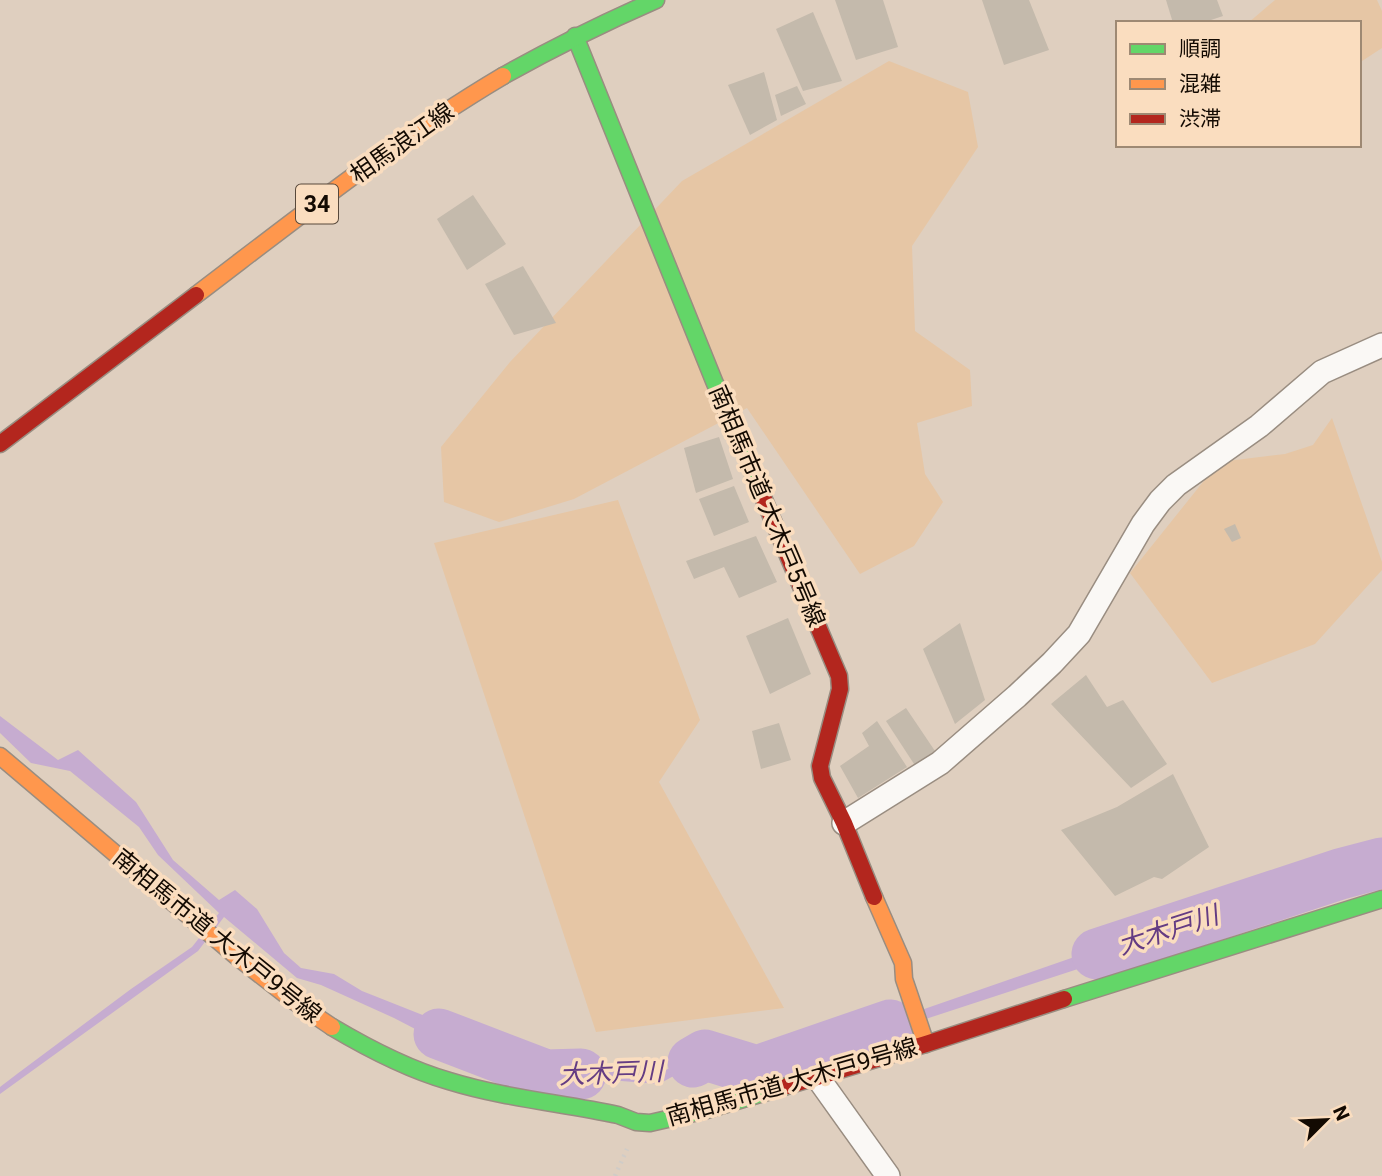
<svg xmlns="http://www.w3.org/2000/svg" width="1382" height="1176" viewBox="0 0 1382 1176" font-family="Roboto,'Noto Sans JP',sans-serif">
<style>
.green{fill:#e6c6a5}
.water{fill:#c6acd0}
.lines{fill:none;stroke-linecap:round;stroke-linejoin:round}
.river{stroke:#c6acd0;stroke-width:51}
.building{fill:#c4baac}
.street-casing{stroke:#998d81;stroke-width:26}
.fast-casing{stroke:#998d81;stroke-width:19}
.slow-casing{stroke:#998d81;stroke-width:19}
.jam-casing{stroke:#998d81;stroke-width:19}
.path{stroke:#d0ccc7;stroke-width:4.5;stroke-dasharray:2 5;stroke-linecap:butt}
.street{stroke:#faf8f5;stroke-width:23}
.fast{stroke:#63d668;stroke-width:16}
.slow{stroke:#ff974d;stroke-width:16}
.jam{stroke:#b3261e;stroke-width:16}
.labels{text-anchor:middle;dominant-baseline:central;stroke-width:7;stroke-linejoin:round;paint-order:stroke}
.shield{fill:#faddbf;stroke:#58493b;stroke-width:2}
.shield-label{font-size:23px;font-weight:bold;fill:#130a02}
.street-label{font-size:24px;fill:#130a02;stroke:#faddbf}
.water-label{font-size:26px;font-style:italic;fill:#643c83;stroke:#faddbf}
</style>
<rect width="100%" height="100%" fill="#dfcfbf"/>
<g class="green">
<path d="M1275 0H1377L1382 11V48L1359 63V23H1248Z"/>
<path d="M889 61 968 92 978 147 912 246 915 331 970 370 972 406 917 423 925 474 943 502 914 546 860 574 747 408 574 499 499 522 444 502 441 447 510 362 682 181Z"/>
<path d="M1332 418 1382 562V570L1315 644 1212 683 1130 573 1219 462 1285 454 1313 445Z"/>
<path d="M618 500 700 720 659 782 784 1008 596 1032 434 543Z"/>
</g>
<path class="water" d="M0 716 58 760 78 750 136 802 173 860 219 900 235 890 257 909 284 953 301 968 334 974 362 991 458 1029 511 1062 609 1064 652 1076 702 1054 747 1067 768 1059 881 1024 1106 946 1239 915 1352 862 1370 874 1382 864V874L1197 930 883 1033 850 1040 749 1074 701 1061 659 1084 609 1080 595 1086 471 1058 394 1018 321 985 297 978 224 917 198 951 0 1094V1087L17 1074 131 989 192 947 219 913 158 855 139 827 70 771 31 763 0 733Z"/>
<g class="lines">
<g class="river">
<path d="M1097 954 1340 874 1382 863"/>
<path d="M439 1034 546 1075 581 1074"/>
<path d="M693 1062 705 1055 757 1071 890 1025"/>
</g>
</g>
<g class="building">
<path d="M835 0H883L898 47 856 60Z"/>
<path d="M982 0H1029L1049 50 1004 65Z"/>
<path d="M1166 0H1217L1223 16 1202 23H1173Z"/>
<path d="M813 12 842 81 803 91 776 29Z"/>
<path d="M764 72 777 120 750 135 728 85Z"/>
<path d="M797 86 806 104 781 116 775 95Z"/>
<path d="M473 195 506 244 467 270 437 219Z"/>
<path d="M523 266 556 323 514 335 485 284Z"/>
<path d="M719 437 733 479 696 493 684 448Z"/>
<path d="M734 486 749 522 714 536 699 499Z"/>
<path d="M1235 524 1241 538 1232 542 1224 529Z"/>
<path d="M756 536 777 582 739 598 724 567 694 579 686 561Z"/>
<path d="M788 618 811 674 770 694 746 636Z"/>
<path d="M960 623 985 700 955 724 923 649Z"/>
<path d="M1086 675 1107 707 1123 700 1167 764 1131 788 1051 704Z"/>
<path d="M906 708 937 754 916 767 886 721Z"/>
<path d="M877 721 907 767 858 798 840 766 869 746 862 733Z"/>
<path d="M779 723 791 760 761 769 752 731Z"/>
<path d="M1173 774 1209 847 1162 879 1154 877 1115 896 1061 830 1117 807Z"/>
</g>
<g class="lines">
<defs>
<g id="street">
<path d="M844 823 940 763 1017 696 1052 663 1079 634 1143 524 1160 501 1176 485 1259 426 1322 372 1382 345"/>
<path d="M818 1078 888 1176"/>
</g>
<g id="fast">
<path d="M575 36 714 381 757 483"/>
<path d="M503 76C553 48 603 23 656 0"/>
<path d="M1064 999 1382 899"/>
<path d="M332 1027C369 1049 407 1069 449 1081 504 1098 562 1103 618 1115L636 1122 650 1123 707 1110 787 1086"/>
</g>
<g id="slow">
<path d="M196 295C296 219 395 140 503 76"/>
<path d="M0 756 236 956 295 1002 332 1027"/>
<path d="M874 897 903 963 904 979 926 1044"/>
</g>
<g id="jam">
<path d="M0 444 196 295"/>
<path d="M757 483 839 676 840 689 820 766 822 778 844 823 874 897"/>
<path d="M787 1086 926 1044 1064 999"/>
</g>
</defs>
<use href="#street" class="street-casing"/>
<use href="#fast" class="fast-casing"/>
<use href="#slow" class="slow-casing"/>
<use href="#jam" class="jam-casing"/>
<path class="path" d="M615 1176 627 1149"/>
<use href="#street" class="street"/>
<use href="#fast" class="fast"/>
<use href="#slow" class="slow"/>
<use href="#jam" class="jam"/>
</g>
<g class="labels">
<rect class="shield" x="296" y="184.5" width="42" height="39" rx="5"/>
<g class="shield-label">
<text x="317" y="204">34</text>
</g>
<g class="street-label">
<text transform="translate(402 143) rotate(-35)">相馬浪江線</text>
<text transform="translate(767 506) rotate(67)">南相馬市道 大木戸5号線</text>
<text transform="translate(217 936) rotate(39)">南相馬市道 大木戸9号線</text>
<text transform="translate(792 1082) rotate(-16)">南相馬市道 大木戸9号線</text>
</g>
<g class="water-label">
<text transform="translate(1168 930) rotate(-18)">大木戸川</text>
<text transform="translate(611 1073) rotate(-2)">大木戸川</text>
</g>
</g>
<rect x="1116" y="21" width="245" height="126" fill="#faddbf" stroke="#9e8973" stroke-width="2"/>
<rect x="1130" y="44" width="35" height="10" fill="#63d668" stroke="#9e8973" stroke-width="2"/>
<text x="1179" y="56" font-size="21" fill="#130a02">順調</text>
<rect x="1130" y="79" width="35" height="10" fill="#ff974d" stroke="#9e8973" stroke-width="2"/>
<text x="1179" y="91" font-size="21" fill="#130a02">混雑</text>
<rect x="1130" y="114" width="35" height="10" fill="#b3261e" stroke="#9e8973" stroke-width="2"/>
<text x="1179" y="126" font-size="21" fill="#130a02">渋滞</text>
<g transform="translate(1326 1120) rotate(66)" stroke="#faddbf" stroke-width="5" paint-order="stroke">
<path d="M0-5L12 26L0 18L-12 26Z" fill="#130a02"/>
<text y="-10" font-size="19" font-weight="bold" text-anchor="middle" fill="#130a02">N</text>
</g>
</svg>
